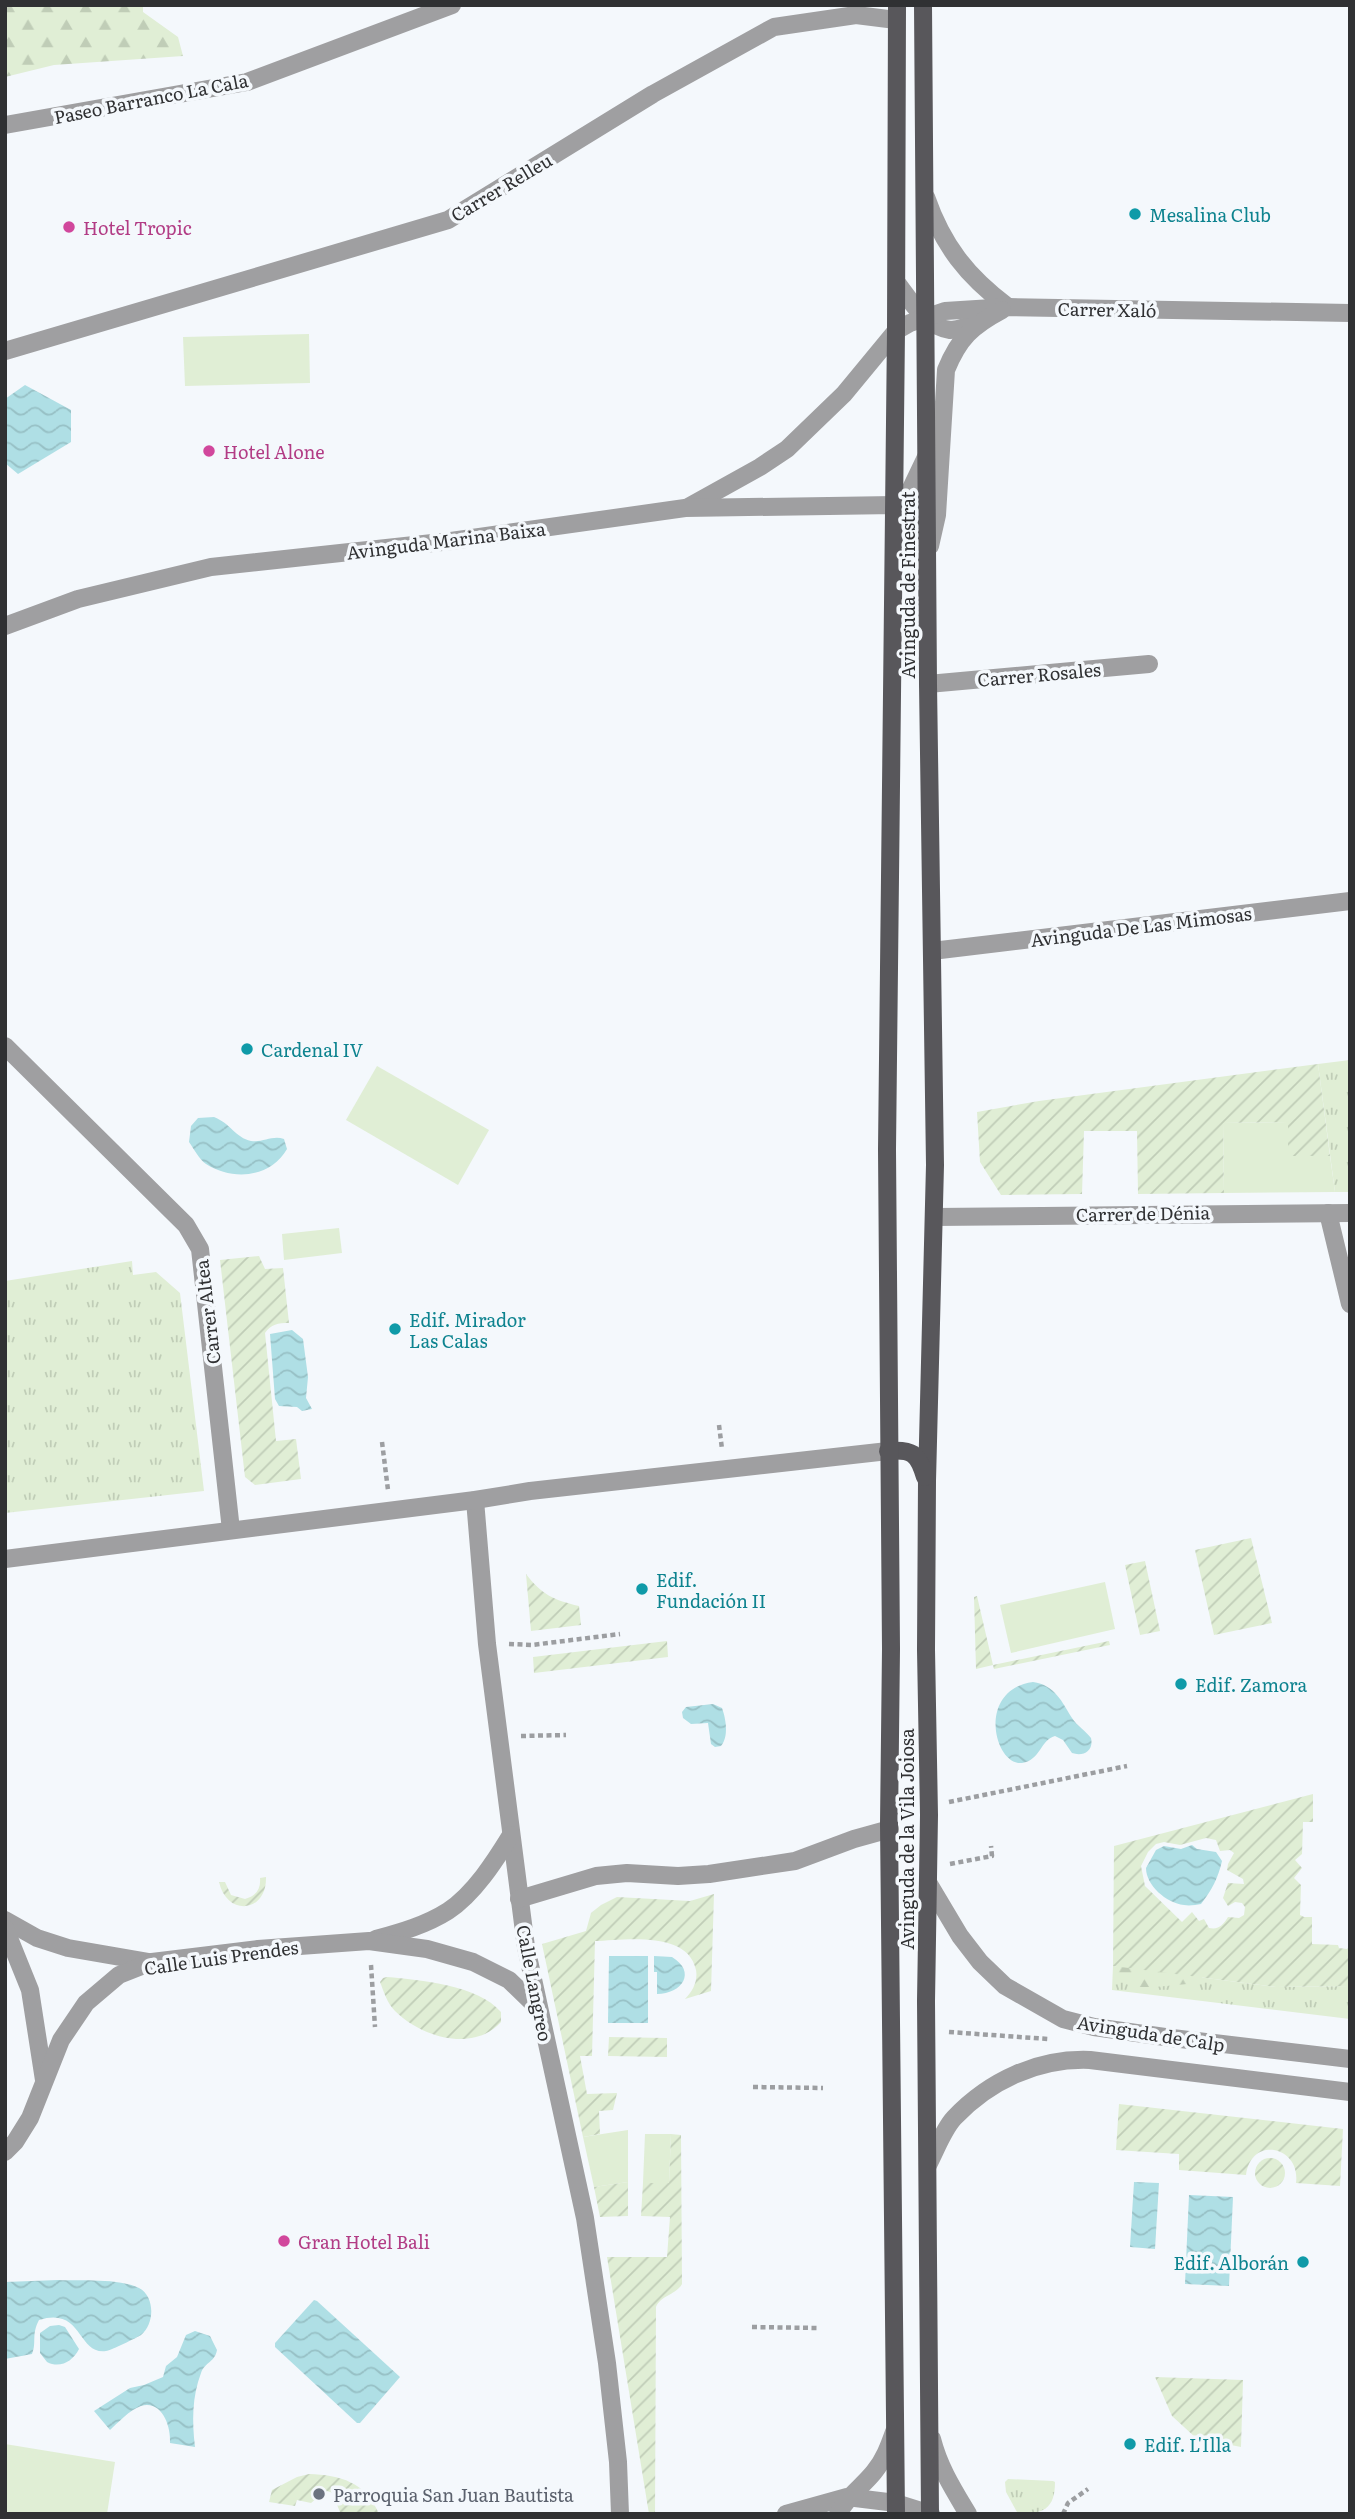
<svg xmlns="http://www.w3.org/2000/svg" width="1355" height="2519" viewBox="0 0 1355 2519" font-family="Literata,serif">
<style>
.grass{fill:url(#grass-tufts)}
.forest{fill:url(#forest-firs)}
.park{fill:#e0eed5}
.garden{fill:url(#garden-furrows);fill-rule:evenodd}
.water{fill:url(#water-waves)}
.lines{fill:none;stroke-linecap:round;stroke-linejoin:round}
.path{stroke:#9c9ea1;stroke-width:4.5;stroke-dasharray:5 3.5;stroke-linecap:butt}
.minor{stroke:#9f9fa1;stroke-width:18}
.major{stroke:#58575b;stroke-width:18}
.culture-dot{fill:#0f9aa8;stroke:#f4f8fc;stroke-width:2.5}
.hotel-dot{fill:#d1479c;stroke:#f4f8fc;stroke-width:2.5}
.worship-dot{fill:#6b7280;stroke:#f4f8fc;stroke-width:2.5}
.labels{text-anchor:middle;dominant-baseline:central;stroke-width:7;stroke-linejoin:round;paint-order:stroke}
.street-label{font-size:18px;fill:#303133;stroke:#f4f8fc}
.culture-label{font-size:18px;fill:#0d838f;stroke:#f4f8fc;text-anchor:start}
.hotel-label{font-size:18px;fill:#b23c85;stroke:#f4f8fc;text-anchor:start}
.worship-label{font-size:18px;fill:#5b616d;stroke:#f4f8fc;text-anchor:start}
</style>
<defs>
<pattern id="grass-tufts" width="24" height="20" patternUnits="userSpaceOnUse" patternTransform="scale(1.75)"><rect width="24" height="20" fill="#e0eed5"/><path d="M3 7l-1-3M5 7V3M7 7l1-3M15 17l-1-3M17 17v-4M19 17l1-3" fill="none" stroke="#c0cdb7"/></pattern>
<pattern id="forest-firs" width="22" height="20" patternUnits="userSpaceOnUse" patternTransform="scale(1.75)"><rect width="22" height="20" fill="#e0eed5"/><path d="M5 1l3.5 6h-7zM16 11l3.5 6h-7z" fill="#c0cdb7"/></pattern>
<pattern id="garden-furrows" width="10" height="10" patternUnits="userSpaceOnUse" patternTransform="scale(1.75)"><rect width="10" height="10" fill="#e0eed5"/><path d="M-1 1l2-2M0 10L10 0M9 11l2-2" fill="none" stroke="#c0cdb7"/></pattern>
<pattern id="water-waves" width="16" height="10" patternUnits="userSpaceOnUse" patternTransform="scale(1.75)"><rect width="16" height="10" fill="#afdfe5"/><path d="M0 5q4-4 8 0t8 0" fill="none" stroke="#97c0c5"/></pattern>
</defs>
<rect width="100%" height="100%" fill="#f4f8fc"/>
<g class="grass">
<path d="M1350 1060V1192H1335L1318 1064Z"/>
<path d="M132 1261 133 1275 156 1272 180 1293 204 1491 5 1513V1281Z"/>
<path d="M1113 1966 1276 1987 1350 1986V2019L1112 1990Z"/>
<path d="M1008 2479 1053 2481 1055 2482C1055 2509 1043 2514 1018 2514L1006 2492 1005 2482Z"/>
</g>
<g class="forest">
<path d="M5 5H143V12L178 37 183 56 54 65 5 77Z"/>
<path d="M1131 1878 1207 1971 1198 1983 1155 1987H1136L1117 1974 1115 1956Z"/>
</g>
<g class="park">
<path d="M309 334 310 383 185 386 183 337Z"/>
<path d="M377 1066 489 1130 458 1185 346 1120Z"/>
<path d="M1289 1122 1288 1155 1330 1156 1335 1192 1224 1193 1223 1123Z"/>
<path d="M339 1228 342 1253 284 1260 282 1234Z"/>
<path d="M1105 1582 1115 1629 1011 1653 1000 1605Z"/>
<path d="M628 2130V2182L594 2187 583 2137Z"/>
<path d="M645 2134H671L669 2183H643Z"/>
<path d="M5 2444 115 2462 107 2514H5Z"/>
</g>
<g class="garden">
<path d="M1318 1064 1330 1156H1288V1122L1223 1123 1224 1193 1138 1194 1137 1131H1084L1082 1194 1001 1195 980 1162 977 1112 1039 1101Z"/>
<path d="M259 1256 265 1269 283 1268 289 1323C278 1323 271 1324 265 1333L276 1441 296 1439 301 1479 255 1485 245 1477 220 1260Z"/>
<path d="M1251 1538 1272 1623 1214 1635 1195 1550Z"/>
<path d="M1145 1561 1160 1631 1140 1635 1125 1565Z"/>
<path d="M526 1574C542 1595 554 1600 579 1606L581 1625 531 1631Z"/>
<path d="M977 1596 993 1665 1109 1641 1110 1645 994 1669 993 1665 976 1669 974 1597Z"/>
<path d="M667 1641 668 1657 534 1673 533 1657Z"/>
<path d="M1313 1794V1822H1303L1302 1854 1295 1860 1302 1868 1294 1878 1301 1885 1300 1915 1304 1917H1312V1944L1338 1945 1339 1948 1347 1949 1350 1945V1986L1276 1987 1113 1966 1114 1846ZM1206 1838 1216 1840 1220 1851 1230 1850 1234 1853 1228 1864 1227 1870 1243 1879 1244 1884 1228 1883 1223 1898 1228 1906 1235 1902 1242 1903 1245 1907 1244 1915 1239 1918 1228 1917C1223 1925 1219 1930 1209 1928L1204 1919 1199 1921 1192 1912 1182 1922 1145 1886 1141 1866 1148 1852 1156 1844 1164 1842 1180 1845Z"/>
<path d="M266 1877C267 1913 227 1917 219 1882H225L231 1895 245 1899C256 1896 261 1889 260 1878Z"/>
<path d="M714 1894 711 1991 685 1999C693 1991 698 1981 696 1970 688 1930 624 1940 595 1941L592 2056H580L587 2094 617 2093 613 2110 599 2111 600 2134 583 2137 542 1944 586 1931 591 1913 601 1905 617 1897 690 1901Z"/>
<path d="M387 1977C420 1980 478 1985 501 2012V2022C473 2053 421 2037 395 2011 387 2003 384 1992 380 1982L383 1978Z"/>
<path d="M609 2037 667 2038V2057L608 2056Z"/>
<path d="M1119 2104 1343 2129 1340 2186 1296 2183C1301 2146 1251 2135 1246 2175L1179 2170V2154L1116 2150Z"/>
<path d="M671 2134 681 2135 682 2284C676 2295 661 2295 656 2307L655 2514H649L607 2257H667L670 2217 641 2216 643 2183H669Z"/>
<circle cx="1270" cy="2173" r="15"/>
<path d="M628 2182V2216L600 2217 594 2187Z"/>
<path d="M1155 2377 1243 2380 1241 2447 1196 2438 1172 2416Z"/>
<path d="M309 2474C340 2475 366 2482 379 2514L340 2512 335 2500 336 2494 327 2491 325 2496 317 2498 311 2503 297 2500 295 2506 269 2502 272 2490 297 2477Z"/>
</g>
<g class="water">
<path d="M25 385 71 410V442L18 474 5 463V399Z"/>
<path d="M214 1117C230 1123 236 1138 251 1141 263 1143 272 1135 284 1139L287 1149C270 1178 233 1181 206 1164 199 1159 194 1149 189 1142L191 1126 198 1118Z"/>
<path d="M292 1330 303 1339 308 1377 306 1398 312 1409 302 1411 297 1407 279 1406 275 1399 270 1334Z"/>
<path d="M1033 1682C1055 1685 1062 1702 1072 1718 1077 1726 1085 1730 1091 1738 1094 1750 1084 1757 1072 1753L1063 1740 1055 1736C1040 1740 1041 1760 1022 1763 994 1766 976 1690 1033 1682Z"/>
<path d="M713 1704 722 1708C726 1719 729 1737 721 1746L715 1747 711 1744 708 1723 691 1724 683 1718 682 1712 686 1707Z"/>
<path d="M1192 1845 1197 1849 1216 1852 1222 1861C1218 1878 1212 1890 1201 1904 1196 1905 1189 1906 1184 1905 1166 1903 1146 1885 1146 1868L1156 1850 1164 1846 1181 1849Z"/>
<path d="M609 1956H648V2023H608Z"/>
<path d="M654 1956 672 1957C697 1972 682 1994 657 1994V1972H654Z"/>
<path d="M1134 2182 1159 2183 1155 2249 1130 2247Z"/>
<path d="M1189 2195 1233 2197 1229 2286 1185 2284Z"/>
<path d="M58 2280C80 2281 119 2278 139 2288 155 2296 155 2324 141 2335 136 2338 112 2350 106 2351 77 2355 83 2306 39 2320 31 2335 37 2342 32 2354L5 2359V2282Z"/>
<path d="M314 2300 317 2301 400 2377 360 2423H357L275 2347V2343Z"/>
<path d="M59 2325 65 2327 79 2349C73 2361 60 2369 47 2362L40 2353V2333L50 2326Z"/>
<path d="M195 2331 210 2336 217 2350C215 2362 205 2362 201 2373 192 2397 192 2421 195 2447L170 2443C171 2426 162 2400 141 2406 129 2410 118 2423 110 2430L94 2411 130 2388 144 2385 163 2377 166 2366 177 2357 186 2335Z"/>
</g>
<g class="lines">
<g class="path">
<path d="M719 1425 722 1449"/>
<path d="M382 1442 388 1490"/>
<path d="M509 1644 532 1645 620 1634"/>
<path d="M521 1736 566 1735"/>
<path d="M949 1802 1127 1766"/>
<path d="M950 1864 992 1856 991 1846"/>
<path d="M371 1965 375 2027"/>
<path d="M949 2032 1048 2039"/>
<path d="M753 2087 823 2088"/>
<path d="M752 2327 819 2328"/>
<path d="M1063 2514 1068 2503 1088 2489"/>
</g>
<g class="minor">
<path d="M5 125 247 82 452 5"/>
<path d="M926 197C943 246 967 276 1008 307"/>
<path d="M897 283C910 300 926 327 950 330 958 330 969 325 977 323"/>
<path d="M5 351 448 220 653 94 774 27 856 15 896 20"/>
<path d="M895 505 906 499 927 455"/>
<path d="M688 507 760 467 787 449 844 394 896 331 910 323 945 311 1008 307 1350 313"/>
<path d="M930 546 937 515 946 370C959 338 972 326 1002 310"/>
<path d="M5 626 78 599 211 567 451 541 685 508 895 505 910 513 926 550"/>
<path d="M928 684 1149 664"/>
<path d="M932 951 1350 901"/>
<path d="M5 1046 186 1225 200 1249 231 1530"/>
<path d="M1328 1213 1350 1304"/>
<path d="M935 1217 1350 1213"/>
<path d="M475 1500 487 1644 526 1947 585 2218 607 2363 618 2462 620 2514"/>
<path d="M5 1559 475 1500 530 1491 888 1451"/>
<path d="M929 1884 960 1936 980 1962 1005 1986 1063 2019 1094 2027 1172 2038 1350 2059"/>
<path d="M519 1899 596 1876 627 1873 678 1876 709 1874 795 1861 854 1839 890 1829"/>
<path d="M5 1920 37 1938 68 1948 149 1962"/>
<path d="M5 1928 30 1990 44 2080"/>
<path d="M376 1939C401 1932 426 1925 448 1911 474 1894 495 1861 511 1835"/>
<path d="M5 2152 15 2142 30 2118 61 2040 86 2003 119 1975 152 1962 258 1949 369 1941 427 1949 473 1962 509 1980 539 2009"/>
<path d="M928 2165C936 2150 943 2130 954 2118 990 2080 1039 2058 1090 2060L1350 2092"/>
<path d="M932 2439C939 2467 953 2489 968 2514"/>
<path d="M786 2514 847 2497 896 2503 931 2514"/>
<path d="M838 2514C849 2494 861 2488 874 2472 884 2460 889 2446 894 2432"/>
</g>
<g class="major">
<path d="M923 5 928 684 935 1165 927 1481 926 1650 929 1815 926 2001 930 2514"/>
<path d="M888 1451C912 1449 918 1453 925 1477"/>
<path d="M896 2514 889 1824 891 1649 887 1150 896 331 897 5"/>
</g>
</g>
<g class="culture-dot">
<circle cx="1135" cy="214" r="7"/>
<circle cx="247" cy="1049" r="7"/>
<circle cx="395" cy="1329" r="7"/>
<circle cx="642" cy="1589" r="7"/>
<circle cx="1181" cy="1684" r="7"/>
<circle cx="1303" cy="2262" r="7"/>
<circle cx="1130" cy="2444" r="7"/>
</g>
<g class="hotel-dot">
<circle cx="69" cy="227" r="7"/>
<circle cx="209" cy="451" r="7"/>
<circle cx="284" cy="2241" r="7"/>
</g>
<circle class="worship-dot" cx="319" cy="2494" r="7"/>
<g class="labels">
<g class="street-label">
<text transform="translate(151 98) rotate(-11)">Paseo Barranco La Cala</text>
<text transform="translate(501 187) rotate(-31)">Carrer Relleu</text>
<text transform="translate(1107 309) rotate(1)">Carrer Xaló</text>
<text transform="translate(446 540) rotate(-7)">Avinguda Marina Baixa</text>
<text transform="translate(907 585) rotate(-90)">Avinguda de Finestrat</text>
<text transform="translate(1039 674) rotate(-5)">Carrer Rosales</text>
<text transform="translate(1141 926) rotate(-7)">Avinguda De Las Mimosas</text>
<text transform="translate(1143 1213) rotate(-1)">Carrer de Dénia</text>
<text transform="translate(207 1312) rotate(-97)">Carrer Altea</text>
<text transform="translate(906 1839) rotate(-90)">Avinguda de la Vila Joiosa</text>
<text transform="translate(221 1957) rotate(-8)">Calle Luis Prendes</text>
<text transform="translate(535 1983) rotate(79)">Calle Langreo</text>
<text transform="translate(1151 2033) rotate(9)">Avinguda de Calp</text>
</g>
<g class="culture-label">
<text x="1149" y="214">Mesalina Club</text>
<text x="261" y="1049">Cardenal IV</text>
<text x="409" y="1319">Edif. Mirador<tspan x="409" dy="21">Las Calas</tspan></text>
<text x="656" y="1579">Edif.<tspan x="656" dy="21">Fundación II</tspan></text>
<text x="1195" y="1684">Edif. Zamora</text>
<text x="1289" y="2262" text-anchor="end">Edif. Alborán</text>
<text x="1144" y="2444">Edif. L'Illa</text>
</g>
<g class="hotel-label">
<text x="83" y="227">Hotel Tropic</text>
<text x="223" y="451">Hotel Alone</text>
<text x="298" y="2241">Gran Hotel Bali</text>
</g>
<g class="worship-label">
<text x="333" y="2494">Parroquia San Juan Bautista</text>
</g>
</g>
<rect width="1355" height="2519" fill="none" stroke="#303133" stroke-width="14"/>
</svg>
